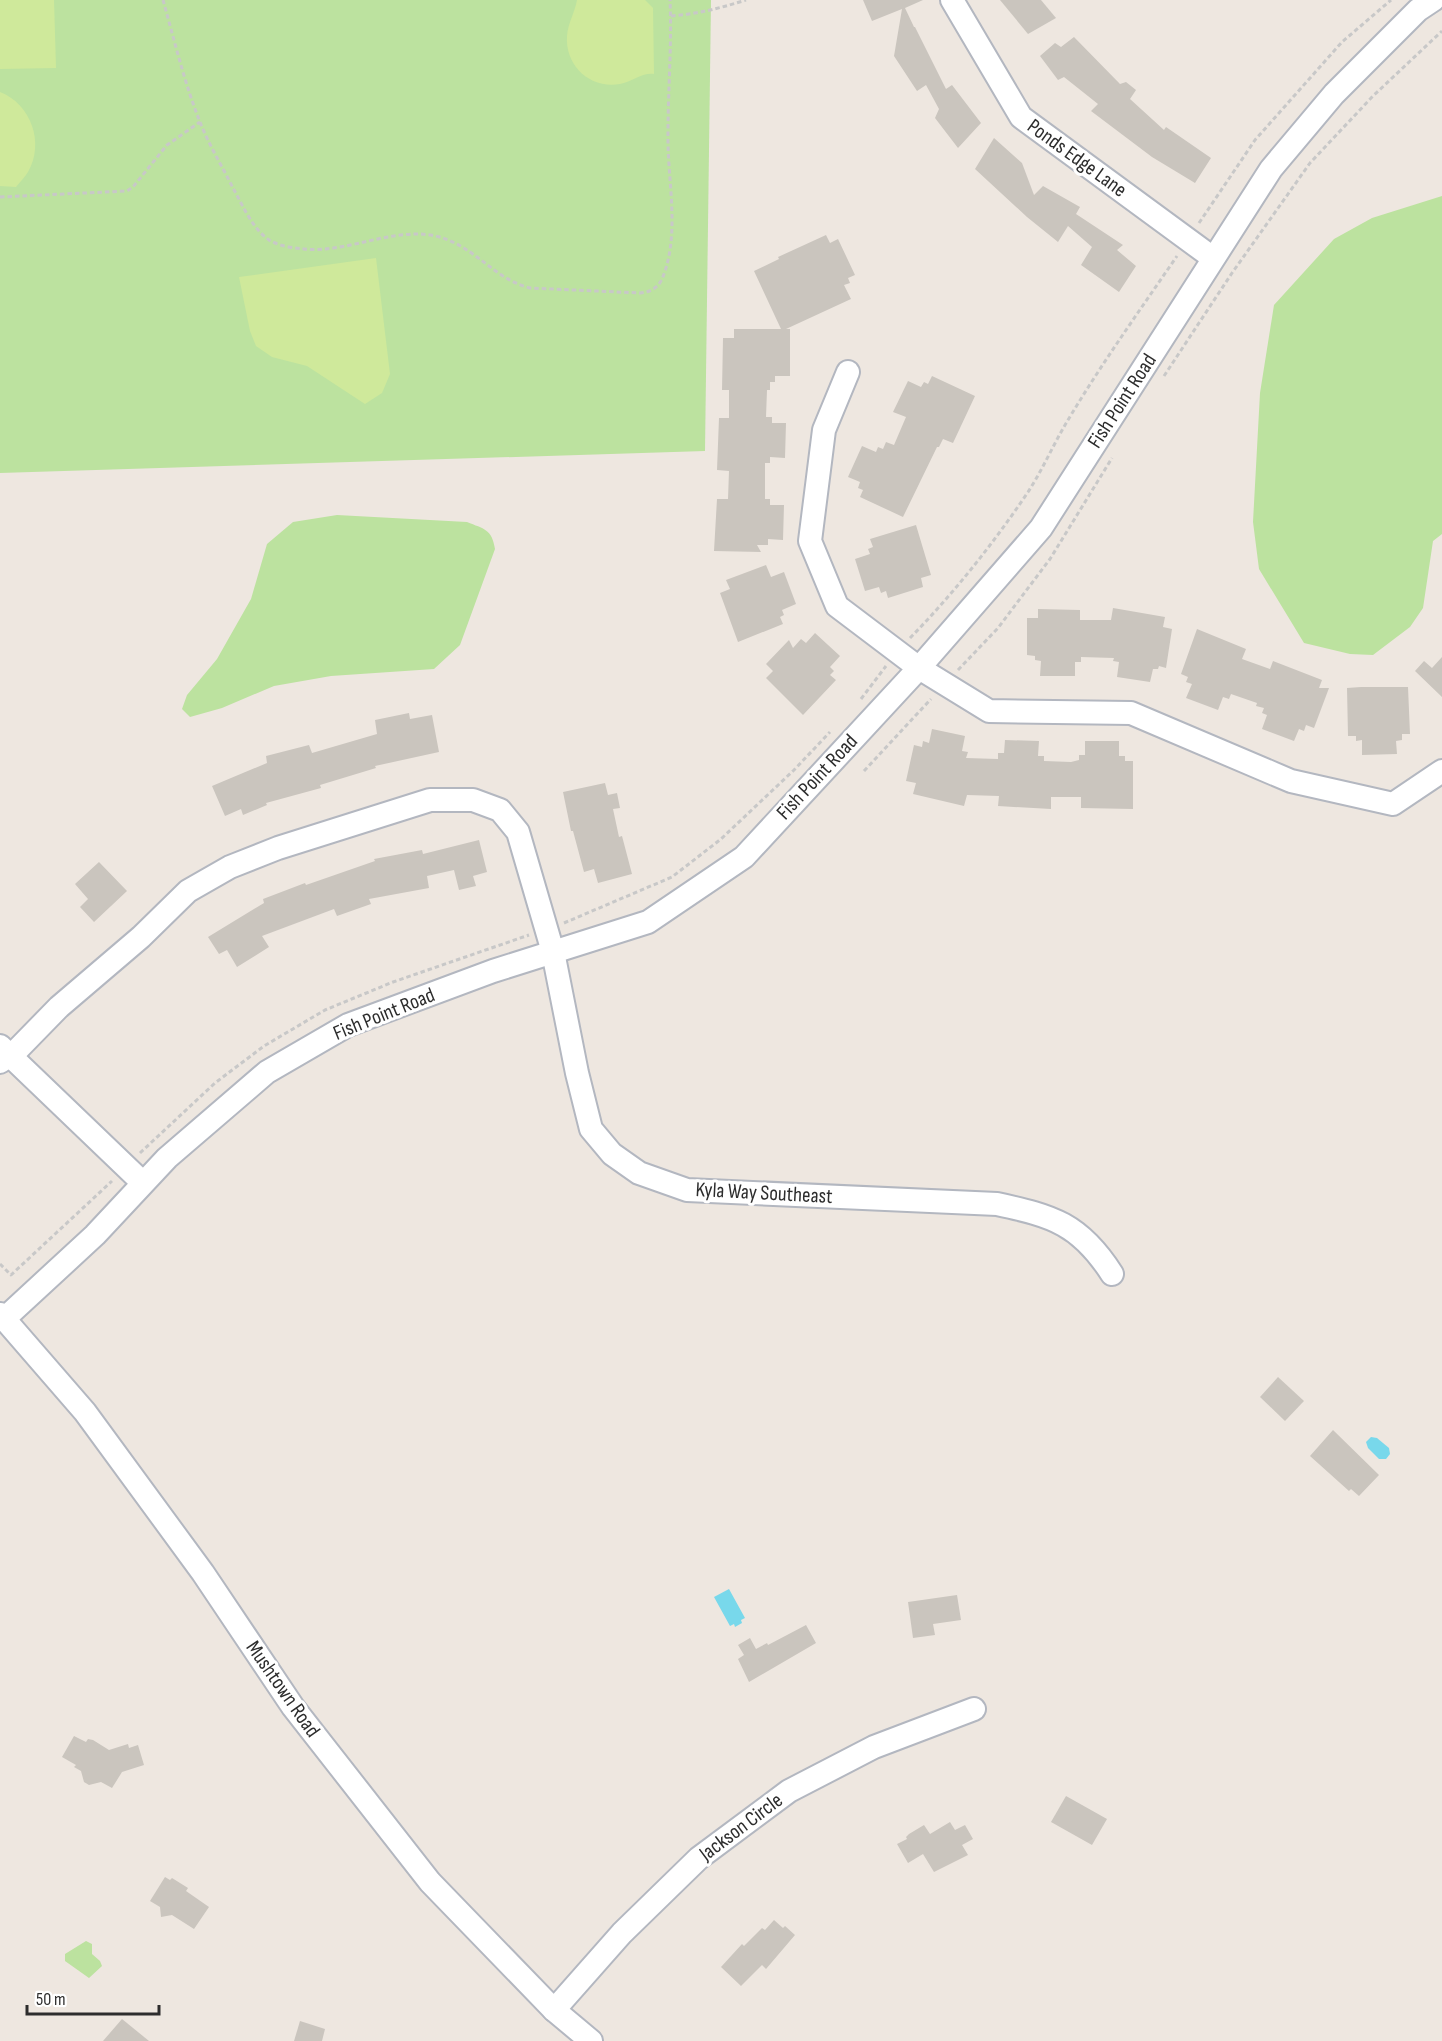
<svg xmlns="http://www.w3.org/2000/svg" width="1442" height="2041" viewBox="0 0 1442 2041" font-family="'Sofia Sans Condensed',sans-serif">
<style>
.green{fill:#bce29f}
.pitch{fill:#cfe99b}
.water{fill:#78d8eb}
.building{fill:#cac5be}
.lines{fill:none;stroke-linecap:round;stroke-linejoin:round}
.minor-casing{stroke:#b3b7c0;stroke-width:26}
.path{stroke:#c8c8c8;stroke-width:3;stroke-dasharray:4.5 3;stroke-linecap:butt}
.minor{stroke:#fff;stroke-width:22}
.labels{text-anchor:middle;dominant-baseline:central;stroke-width:6;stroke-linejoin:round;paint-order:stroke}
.street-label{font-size:21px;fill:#2d2d2d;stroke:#fff}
</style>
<rect width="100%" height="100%" fill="#eee7e0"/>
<g class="green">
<path d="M0 0H711L705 451 0 473Z"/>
<path d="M1442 196V534L1433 541 1423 608 1410 627 1373 655 1350 654 1304 643 1259 569 1253 522 1260 393 1274 305 1334 239 1372 218Z"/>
<path d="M337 515 467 522C484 529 492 529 495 549L460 645 434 669 331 676 274 686 222 708 190 717 182 709 187 695 217 659 251 599 267 544 293 522Z"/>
<path d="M86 1941 92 1944V1954L100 1961 102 1966 89 1978 65 1961V1954Z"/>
</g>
<g class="pitch">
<path d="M0 0H54L56 68 0 69Z"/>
<path d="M577 0H645L653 8 654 74C643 72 631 82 620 84 590 89 565 66 567 36 568 23 575 12 577 0Z"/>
<path d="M0 92C31 104 45 143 28 172 25 177 20 182 16 187L0 186Z"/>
<path d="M376 258 390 374 382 393 365 404 307 366 272 357 256 346 250 331 239 277Z"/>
</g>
<g class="water">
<path d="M1371 1437 1377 1438 1389 1448 1390 1454 1386 1459H1379L1368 1448 1366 1442Z"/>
<path d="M729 1589 745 1618 741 1620 742 1623 735 1627 734 1624 730 1626 714 1597Z"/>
</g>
<g class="building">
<path d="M863 0H923L905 8 914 27H915L946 89 952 85 981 123 958 148 935 118 939 109 926 85 917 91 894 56 902 9 872 21Z"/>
<path d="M1000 0H1041L1056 18 1028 34Z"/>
<path d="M1074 37 1120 84 1126 82 1136 90 1130 99 1164 130 1166 127 1211 158 1195 183 1152 157 1091 111 1098 104 1064 77 1058 80 1040 56 1055 43 1061 47Z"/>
<path d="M994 138 1022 163 1034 195 1043 186 1080 207 1076 214 1123 245 1117 250 1136 266 1119 292 1081 265 1092 247 1068 226 1058 242 1027 217 975 169Z"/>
<path d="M826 235 830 243 838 239 855 275 848 278 850 283 844 285 851 299 786 329H790V376H775V382H770V390H767L766 417H772V423H786L785 458 770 457V463H765V499H770V505H784L783 540 768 539V545H757L761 552 714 551 717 499H728L729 471 717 470 719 418H729V390H722L723 338H734V329H781L754 271 779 259 778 257Z"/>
<path d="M932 376 975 396 953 443 943 439 939 447H937L903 517 860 497 863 490 858 488 860 482 848 477 862 446 876 452 878 447 883 449 886 442 894 445 906 417 893 412 908 381 921 387 924 382 928 384Z"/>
<path d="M916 525 931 575 921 578 923 587 888 598 886 591 881 593 879 587 865 591 855 559 870 554 868 549 873 547 870 539Z"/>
<path d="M766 565 771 577 784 572 796 604 782 610 784 615 780 617 783 624 738 642 720 593 730 589 726 580Z"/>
<path d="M1113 608 1165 617 1163 627 1172 629 1166 668 1159 666 1158 669H1153L1150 682 1117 677 1119 662 1113 661 1114 658 1081 657V662H1075V676H1040L1041 661 1035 660V656L1027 655V618H1038V609L1080 610V620H1111Z"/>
<path d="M1197 629 1246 649 1242 659 1270 669 1273 661 1322 680 1319 688H1329L1314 728 1306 725 1304 731 1299 729 1294 741 1262 729 1267 715 1262 713 1264 708 1256 706 1257 703 1231 694 1229 699 1223 697 1218 710 1186 698 1192 684 1186 682 1188 677 1181 674Z"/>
<path d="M815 633 840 656 830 667 834 671 830 675 836 680 803 715 766 678 773 671 766 664 789 640 793 648 801 639 806 643Z"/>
<path d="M1442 657V697L1415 671 1424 661 1432 668Z"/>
<path d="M1361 687H1408L1410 734H1402V740L1396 741 1397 754 1362 755V740L1356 741V736H1348L1347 688Z"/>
<path d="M409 713 410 719 432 715 439 752 375 766 376 768 320 785 321 788 266 803 267 805 243 815 241 809 225 816 212 786 267 763 266 756 309 745 312 753 377 734 375 720Z"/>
<path d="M932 729 965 736 962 751 968 752 966 758 998 759V753H1004L1005 740 1039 741 1038 756H1044V761L1071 762 1079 760V755H1085V741H1119V756H1125V761H1133V809L1081 808V797H1051V809L998 806 999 796 967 795 964 806 913 794 916 783 906 781 914 745 922 747 923 741 929 743Z"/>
<path d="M605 783 608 795 617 793 620 808 613 809 619 837 622 836 632 874 598 883 594 869 584 872 573 831H571L563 792Z"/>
<path d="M479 840 487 872 473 876 476 886 459 890 454 870 427 876 429 888 369 899 371 904 337 916 334 909 262 936 269 947 237 967 227 950 219 954 208 937 264 903 263 899 305 883 306 885 375 861 374 859 422 850 423 854Z"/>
<path d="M99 862 127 891 94 922 80 907 88 899 75 884Z"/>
<path d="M1278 1377 1304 1401 1285 1421 1260 1397Z"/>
<path d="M1333 1430 1379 1475 1359 1496 1351 1489 1349 1491 1310 1456Z"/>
<path d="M957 1595 961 1620 933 1624 935 1635 913 1638 908 1602Z"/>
<path d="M806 1625 816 1643 749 1682 738 1659 744 1655 738 1645 750 1638 756 1649 767 1643 768 1645Z"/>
<path d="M74 1736 86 1742 88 1739 93 1740 109 1750 128 1744 129 1748 138 1745 144 1765 122 1772 112 1788 101 1782 89 1785 84 1782 81 1771 74 1767 76 1765 62 1757Z"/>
<path d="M1066 1796 1107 1819 1092 1845 1051 1822Z"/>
<path d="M950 1822 955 1830 965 1825 973 1839 962 1845 968 1855 934 1872 923 1854 908 1863 897 1844 907 1839 906 1837 909 1834 924 1825 930 1834Z"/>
<path d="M165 1877 170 1880 172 1878 188 1888 186 1891 209 1907 194 1929 172 1915 161 1917 160 1907 150 1901Z"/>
<path d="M774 1920 783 1928 785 1926 795 1935 766 1969 762 1965 741 1986 721 1967 742 1944 744 1946 762 1928 765 1930Z"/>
<path d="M122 2019 149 2041H103Z"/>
<path d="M300 2021 325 2029 322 2041H294Z"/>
</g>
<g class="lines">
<defs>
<g id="minor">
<path d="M952 0 1021 117 1213 258"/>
<path d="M848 372 824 430 810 541 837 606 919 668 989 711 1131 713 1291 781 1393 804 1442 771"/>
<path d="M0 1046 143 1183"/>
<path d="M0 1062 17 1050 59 1007 141 937 188 891 230 867 278 848 430 800H473L500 810 518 832 553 952 577 1073 591 1129 612 1154 639 1173 687 1190 997 1204C1053 1216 1080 1224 1112 1274"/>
<path d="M0 1314 85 1412 203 1573 293 1707 430 1882 554 2010 591 2041"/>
<path d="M4 1319 95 1235 167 1158 267 1072 348 1025 493 971 648 922 744 857 919 668 1041 528 1271 169 1334 94 1418 10 1433 0"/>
<path d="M554 2010 622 1933 699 1858 789 1791 874 1747 974 1709"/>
</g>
</defs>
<use href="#minor" class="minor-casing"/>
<g class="path">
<path d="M163 0C174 39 185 85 200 122 209 145 222 166 233 188 243 206 252 228 269 240 279 246 293 248 304 249 347 253 388 229 431 235 474 243 491 278 530 288L640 293C650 292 658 288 662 279 681 234 667 180 668 133 668 89 672 44 670 0"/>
<path d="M671 16C697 14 721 8 746 0"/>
<path d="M0 197 127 191 133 187 167 145 200 122"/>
<path d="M1199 223 1255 140 1342 42 1391 0"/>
<path d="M1164 376 1232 273 1310 163 1373 96 1442 31"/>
<path d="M910 638C954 593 993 544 1028 492 1043 469 1054 443 1068 420 1102 363 1140 310 1177 256"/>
<path d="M958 670 998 628 1050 559 1112 458"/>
<path d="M861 699 886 666"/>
<path d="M864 771 931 699"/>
<path d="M564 923 672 877 721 839 794 770 830 732"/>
<path d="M140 1153 215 1083 264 1046 325 1010 393 982 529 935"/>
<path d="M0 1264 11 1275 112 1181"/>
</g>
<use href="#minor" class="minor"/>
</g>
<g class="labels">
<g class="street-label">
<text transform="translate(1077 158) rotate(36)">Ponds Edge Lane</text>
<text transform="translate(1122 401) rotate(-57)">Fish Point Road</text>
<text transform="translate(817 777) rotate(-47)">Fish Point Road</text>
<text transform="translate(384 1014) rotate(-22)">Fish Point Road</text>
<text transform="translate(764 1193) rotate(3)">Kyla Way Southeast</text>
<text transform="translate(283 1689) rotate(55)">Mushtown Road</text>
<text transform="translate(741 1827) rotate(-37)">Jackson Circle</text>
</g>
</g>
<path d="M27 2005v9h132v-9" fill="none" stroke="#2d2d2d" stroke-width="3"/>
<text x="36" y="2005" font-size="18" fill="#2d2d2d" stroke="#ffffff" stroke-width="4.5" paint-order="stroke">50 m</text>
</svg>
